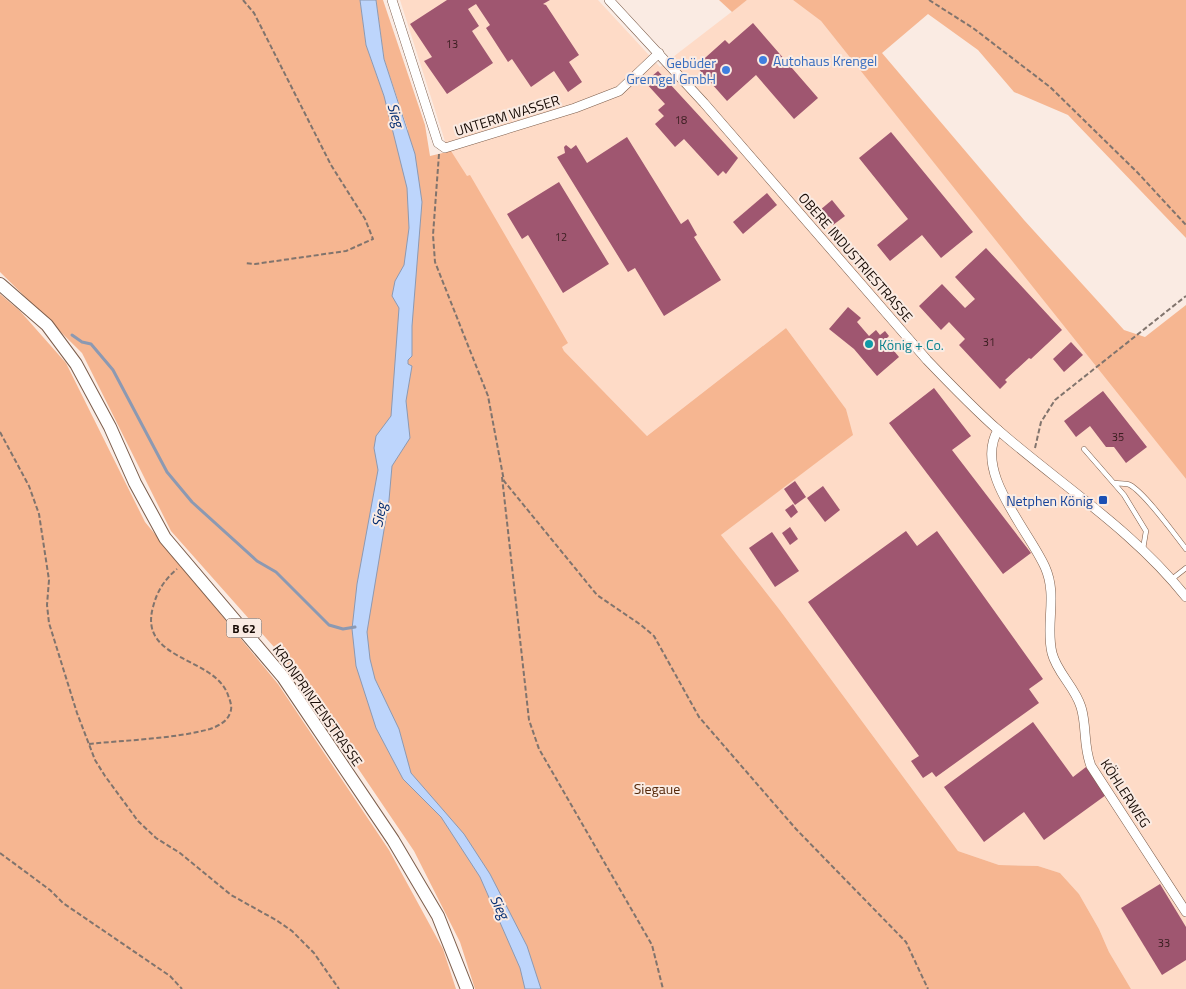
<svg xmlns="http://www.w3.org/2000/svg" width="1186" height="989" viewBox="0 0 1186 989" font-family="'Titillium Web',sans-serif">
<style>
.built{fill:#fedbc7}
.green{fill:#f6b691}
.water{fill:#bdd5fc;stroke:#8c99b2}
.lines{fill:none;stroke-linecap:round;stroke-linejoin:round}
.stream{stroke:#8c99b2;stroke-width:3}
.building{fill:#9f5670}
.lane-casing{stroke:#7c5d4b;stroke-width:5.5}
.street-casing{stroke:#7c5d4b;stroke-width:10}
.primary-casing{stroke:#7c5d4b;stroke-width:14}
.path{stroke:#81746d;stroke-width:2;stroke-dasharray:5 2.5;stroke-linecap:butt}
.lane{stroke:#fff;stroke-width:4.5}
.street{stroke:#fff;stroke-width:9}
.primary{stroke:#fff;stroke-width:12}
.shop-dot{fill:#3f7fe0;stroke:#faebe3;stroke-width:2}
.culture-dot{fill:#0f9aa8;stroke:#faebe3;stroke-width:2}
.transit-dot{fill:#1a4fb4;stroke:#faebe3;stroke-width:2}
.labels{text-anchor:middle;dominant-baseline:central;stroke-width:4;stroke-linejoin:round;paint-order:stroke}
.number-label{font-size:11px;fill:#3a1e20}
.shield{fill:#faebe3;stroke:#5c4f48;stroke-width:1}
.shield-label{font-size:12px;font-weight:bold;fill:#180c06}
.shop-label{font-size:14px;fill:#366cbe;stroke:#faebe3;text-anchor:start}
.street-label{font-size:14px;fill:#180c06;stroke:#faebe3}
.culture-label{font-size:14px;fill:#0d838f;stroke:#faebe3;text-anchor:start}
.transit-label{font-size:14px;fill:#164399;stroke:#faebe3;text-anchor:end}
.park-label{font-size:14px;fill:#56290a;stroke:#faebe3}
.water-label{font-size:15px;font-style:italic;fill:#002b71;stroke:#faebe3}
</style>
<rect width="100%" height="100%" fill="#faebe3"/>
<path class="built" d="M400 0H598L660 67 747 0H793L821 21 1104 374 1186 479V989H1131L1109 952 1099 929 1079 894 1060 873 1038 866 999 865 958 851 779 609 721 535 852 435 846 409 786 328 647 436 564 351 481 199 450 157Z"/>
<g class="green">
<path d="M0 0H360L366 45 384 96 401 163 408 130 384 59 376 0H383L425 125 430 156 451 151 467 176 470 175 568 343 562 347 564 351 647 436 786 328 846 409 853 435 721 535 779 609 958 851 999 865 1038 866 1060 873 1079 894 1099 929 1109 952 1131 989H475L460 942 414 851 282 656 171 531 82 353 0 272Z"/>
<path d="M719 0H747L732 12Z"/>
<path d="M793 0H1186V238L1068 115 1014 92 978 50 928 14 882 53 1024 220 1124 330 1145 337 1186 305V479L821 21Z"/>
<path d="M0 294 20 311 66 363 145 522 278 684 389 850 443 949 456 989H0Z"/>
</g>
<path class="water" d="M360 0H376L384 59 415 154 422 202 412 326V356L408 360V364L412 366 406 401 410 438 392 466 389 500 367 632 370 659 375 679 399 729 411 773 464 834 490 874 527 946 541 989H525L520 968 480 877 441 817 403 779 376 728 356 666 352 629 357 584 378 470 374 448 376 436 391 416 399 308 392 296 395 281 404 265 409 228 407 188 384 96 366 45Z"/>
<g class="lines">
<path class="stream" d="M72 335 82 342 91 344 113 370 167 472 192 502 257 561 276 572 329 625 343 629 355 627"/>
</g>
<g class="building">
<path d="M447 0H550L543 4 546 5 579 55 569 62 582 82 568 92 554 71 531 87 512 59 508 62 486 28 490 25 476 4 468 9 479 26 472 31 493 63 447 94 424 61 432 57 410 24Z"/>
<path d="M753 23 818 98 794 119 756 75 727 101 696 66 725 40 729 44Z"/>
<path d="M658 71 738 158 726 174 723 171 718 176 684 139 675 147 655 124 664 116 658 110 665 104 645 82Z"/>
<path d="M891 132 973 232 941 258 922 235 890 261 877 245 908 219 859 158Z"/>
<path d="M627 137 681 224 688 219 697 235 694 237 721 280 664 316 635 268 628 272 557 157 565 153 564 147 566 145 571 149 576 145 587 163Z"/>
<path d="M559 182 609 264 563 293 528 235 522 239 507 214Z"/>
<path d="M767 193 777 205 743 234 733 222Z"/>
<path d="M832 200 845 216 833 225 820 210Z"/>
<path d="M986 248 1062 330 1031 359 1029 358 1005 380 1007 382 1000 389 959 345 965 339 949 322 941 330 919 306 942 284 965 308 975 299 955 277Z"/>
<path d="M848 307 861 318 857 322 869 336 876 330 880 335 885 331 889 336 885 340 899 357 877 376 854 349 829 329Z"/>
<path d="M1071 342 1083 355 1064 372 1053 359Z"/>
<path d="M934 388 971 436 952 450 1031 553 1003 574 889 423Z"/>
<path d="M1103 391 1147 447 1126 463 1114 447H1106L1090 426 1076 437 1064 421Z"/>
<path d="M795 481 806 497 795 505 784 489Z"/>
<path d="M823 486 840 510 825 522 807 498Z"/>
<path d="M793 504 798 512 791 518 785 510Z"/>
<path d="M790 527 798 539 790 545 782 533Z"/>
<path d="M906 531 917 546 937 531 1043 679 1029 689 1039 703 936 777 932 772 923 778 911 761 919 756 808 602Z"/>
<path d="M772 532 799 571 775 587 749 548Z"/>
<path d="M1033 722 1073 777 1086 767 1106 795 1044 840 1024 812 984 842 944 787Z"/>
<path d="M1160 884 1186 927V960L1162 975 1121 908Z"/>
</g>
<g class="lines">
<defs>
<g id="lane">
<path d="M1084 449 1124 495 1146 531 1143 549"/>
<path d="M1115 483C1119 484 1126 483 1130 485 1145 493 1175 535 1186 549"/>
<path d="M1172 579 1186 568"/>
</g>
<g id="street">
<path d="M392 0 438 143 445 148 575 108 619 91 659 53"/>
<path d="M609 0 704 103 927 360C950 384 973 408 998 430 1061 485 1134 531 1186 597"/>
<path d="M998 430C973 472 1028 529 1045 567 1058 596 1045 624 1052 653 1057 673 1075 687 1081 707 1087 726 1083 746 1091 766L1186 912"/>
</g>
<path id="primary" d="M0 284 47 325 76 364 110 427 135 483 165 538 283 677 393 840 438 916 467 989"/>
</defs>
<use href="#lane" class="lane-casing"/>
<use href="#street" class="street-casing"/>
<use href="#primary" class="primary-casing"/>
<g class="path">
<path d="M243 0 254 13 331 165 365 219 373 239 346 251 255 264 245 263"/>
<path d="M929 0 973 28 1050 87 1137 172 1186 225"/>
<path d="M439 154 433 235 435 262 488 396 504 481 597 595 641 625 654 636 699 717 796 829 906 942 928 989"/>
<path d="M0 432 29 486 39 514 49 580 47 605 49 623 77 713 95 760 105 776 138 821 156 838 180 853 231 895 276 920 292 931 314 953 339 989"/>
<path d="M1035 448 1041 422 1055 400 1186 296"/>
<path d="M502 477 529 720 539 749 652 945 663 989"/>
<path d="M89 744C127 740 173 739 210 729 218 726 227 722 230 713 233 707 230 701 228 695 214 656 138 661 153 607 157 591 165 579 177 569"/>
<path d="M0 853 50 890 63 903 170 976 182 989"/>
</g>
<use href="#lane" class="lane"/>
<use href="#street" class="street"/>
<use href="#primary" class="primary"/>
</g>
<g class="shop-dot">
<circle cx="763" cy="60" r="5"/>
<circle cx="726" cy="70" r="5"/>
</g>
<circle class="culture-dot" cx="869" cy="344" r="5"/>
<rect class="transit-dot" x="1098" y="495" width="10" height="10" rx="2.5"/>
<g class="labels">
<g class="number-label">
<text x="452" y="44">13</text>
<text x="681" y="120">18</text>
<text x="561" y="237">12</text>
<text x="989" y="342">31</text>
<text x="1118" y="437">35</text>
<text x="1164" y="943">33</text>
</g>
<rect class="shield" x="226.5" y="618.5" width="35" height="19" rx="4"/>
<g class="shield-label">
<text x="244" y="628">B 62</text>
</g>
<g class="shop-label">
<text x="773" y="60">Autohaus Krengel</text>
<text x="716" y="62" text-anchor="end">Gebüder<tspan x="716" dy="16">Gremgel GmbH</tspan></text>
</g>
<g class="street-label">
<text transform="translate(507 115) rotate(-17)">UNTERM WASSER</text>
<text transform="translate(856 257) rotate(49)">OBERE INDUSTRIESTRASSE</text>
<text transform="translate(318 705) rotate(55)">KRONPRINZENSTRASSE</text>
<text transform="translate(1126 793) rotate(57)">KÖHLERWEG</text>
</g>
<g class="culture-label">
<text x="879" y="344">König + Co.</text>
</g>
<g class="transit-label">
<text x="1093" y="500">Netphen König</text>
</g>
<g class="park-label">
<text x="657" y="788">Siegaue</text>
</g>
<g class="water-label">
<text transform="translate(396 115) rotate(73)">Sieg</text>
<text transform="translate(379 515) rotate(-79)">Sieg</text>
<text transform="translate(500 907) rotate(64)">Sieg</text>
</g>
</g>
</svg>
